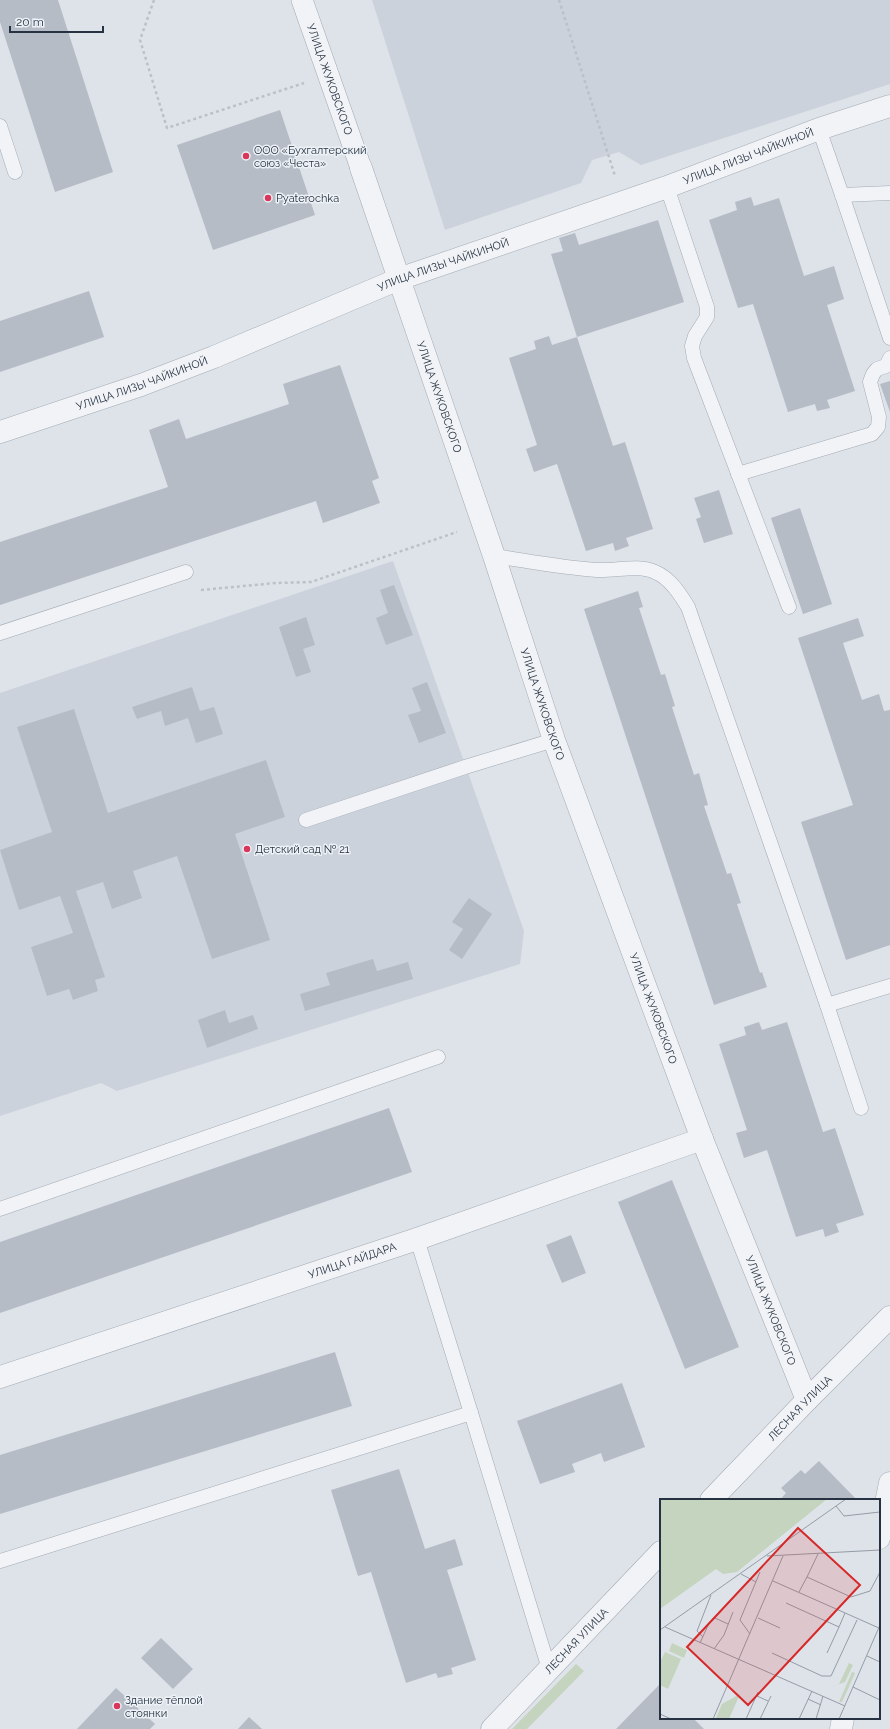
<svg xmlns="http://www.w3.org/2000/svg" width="890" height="1729" viewBox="0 0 890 1729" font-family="Raleway,sans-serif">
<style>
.built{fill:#ccd2db}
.green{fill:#c5d4be}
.building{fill:#b5bcc6}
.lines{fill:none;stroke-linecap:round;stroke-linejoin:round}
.service-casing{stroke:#a3aab3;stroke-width:15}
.pedestrian-casing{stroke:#a3aab3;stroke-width:22}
.minor-casing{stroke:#a3aab3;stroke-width:23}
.path{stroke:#bcc1c8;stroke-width:2.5;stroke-dasharray:3 3;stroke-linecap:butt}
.service{stroke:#f1f3f7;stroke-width:14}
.pedestrian{stroke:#f1f3f7;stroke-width:21}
.minor{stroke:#f1f3f7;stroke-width:22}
.poi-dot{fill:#da365b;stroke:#edf2f6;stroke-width:1.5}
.labels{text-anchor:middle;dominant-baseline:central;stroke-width:3;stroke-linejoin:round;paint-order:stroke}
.street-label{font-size:11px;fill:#263241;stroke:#edf2f6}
.poi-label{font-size:11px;fill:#263241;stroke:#edf2f6;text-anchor:start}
.inset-road{fill:none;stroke:#949ca6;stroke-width:1}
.view{fill:#d62828;fill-opacity:0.15;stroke:#d62828;stroke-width:2}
.inset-edge{fill:none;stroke:#263241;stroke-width:2}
</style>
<rect width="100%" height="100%" fill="#dee3e9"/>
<g class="built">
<path d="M372 0H890V84L641 165 619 152 592 160 581 183 445 230Z"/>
<path d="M393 561 524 931 520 964 117 1091 101 1083 0 1116V693Z"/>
</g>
<path class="green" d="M576 1664 584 1671 527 1729H512Z"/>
<g class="building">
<path d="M0 0H58L113 172 55 192 0 22Z"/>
<path d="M280 110 315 215 213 250 177 145Z"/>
<path d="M751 197 754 206 779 198 804 276 834 266 844 299 827 305 855 391 827 400 830 408 817 411 815 404 788 412 753 304 738 308 709 220 737 210 735 202Z"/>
<path d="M658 220 684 302 577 337 551 254 563 251 559 238 575 233 579 245Z"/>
<path d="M89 291 104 337 0 372V321Z"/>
<path d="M549 336 552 345 577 337 613 446 625 442 653 529 626 538 629 546 615 551 613 543 586 551 557 464 534 472 526 449 537 445 509 358 536 349 534 341Z"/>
<path d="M340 365 379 478 372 481 380 503 323 523 316 501 0 605V542L168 487 149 430 179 419 186 439 289 404 283 384Z"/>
<path d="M890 381V412L880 384Z"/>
<path d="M719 490 733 534 704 543 696 519 701 517 694 498Z"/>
<path d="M800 508 832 604 803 614 771 518Z"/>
<path d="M394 585 413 635 386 645 376 618 388 613 380 590Z"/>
<path d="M638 591 643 607 639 608 661 675 665 674 675 706 672 707 694 775 699 773 708 805 704 806 727 874 731 873 741 903 737 904 760 973 762 972 767 987 714 1005 584 609Z"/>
<path d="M306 617 315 645 303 649 311 672 296 677 279 627Z"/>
<path d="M858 618 864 636 843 643 862 700 879 694 884 711 890 710V945L846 960 801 822 853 805 798 638Z"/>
<path d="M427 682 446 733 419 743 408 715 421 711 412 688Z"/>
<path d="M192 687 200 711 214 707 223 734 196 743 188 718 165 726 161 711 137 719 132 707Z"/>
<path d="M74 709 108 813 266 760 285 817 235 834 270 940 212 959 177 856 133 871 142 898 112 909 103 882 76 891 105 977 95 980 98 991 73 1000 69 989 47 996 31 947 73 933 60 896 19 910 0 850 52 832 17 727Z"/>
<path d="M469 898 492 914 462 959 449 950 463 929 452 922Z"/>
<path d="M373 959 377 971 408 962 413 979 305 1011 300 994 330 985 326 973Z"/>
<path d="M225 1010 229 1023 253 1015 258 1029 207 1048 198 1020Z"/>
<path d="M759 1022 762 1030 787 1022 823 1132 835 1128 864 1215 836 1224 839 1232 825 1237 823 1229 796 1237 767 1150 744 1158 736 1133 747 1130 719 1044 746 1035 744 1027Z"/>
<path d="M389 1108 412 1172 0 1313V1242Z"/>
<path d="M672 1180 739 1347 685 1369 618 1202Z"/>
<path d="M571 1235 586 1273 562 1283 546 1245Z"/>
<path d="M335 1352 352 1406 0 1514V1455Z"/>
<path d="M622 1383 645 1447 604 1462 601 1453 572 1464 575 1472 540 1484 517 1421Z"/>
<path d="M819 1461 857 1500H780L786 1493 781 1488 801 1470 805 1474Z"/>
<path d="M399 1469 425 1549 455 1539 463 1565 447 1570 476 1660 451 1668 453 1674 438 1678 436 1673 406 1683 371 1572 358 1576 331 1490Z"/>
<path d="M161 1638 193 1669 173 1689 141 1658Z"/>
<path d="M659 1685 661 1687V1718H693L704 1729H616Z"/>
<path d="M116 1688 155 1724 150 1729H77Z"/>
<path d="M249 1717 262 1729H238Z"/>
</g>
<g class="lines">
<defs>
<g id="service">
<path d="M0 126 15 172"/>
<path d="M819 129 842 195 890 338"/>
<path d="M667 187 707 307V317L695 336 692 346 694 358 789 607"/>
<path d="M842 195 890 193"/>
<path d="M738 474 872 434 878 427 879 417 870 382 873 374 877 369 886 366 890 358"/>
<path d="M494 556C528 561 563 568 597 570 616 571 639 564 655 572 670 578 680 594 688 607L827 1005 861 1108"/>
<path d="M0 633 186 572"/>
<path d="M306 820 465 767 554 740"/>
<path d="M827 1005 890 986"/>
<path d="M0 1209 438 1057"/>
<path d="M417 1239 471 1413"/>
<path d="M0 1561 471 1413 549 1669"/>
</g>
<g id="pedestrian">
<path id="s1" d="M302 0 361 168"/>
</g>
<g id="minor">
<path id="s2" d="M361 168 494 556 554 740 702 1139 807 1400"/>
<path id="s3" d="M0 432 141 385 214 357 399 279 667 187 819 129 890 106"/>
<path id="s4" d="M0 1377 417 1239 702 1139"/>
<path id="s5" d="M711 1500 807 1400 890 1317"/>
<path d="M879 1538 890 1483"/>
<path id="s6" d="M492 1729 661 1552"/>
<path d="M841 1729 843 1718"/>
</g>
</defs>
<use href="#service" class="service-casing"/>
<use href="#pedestrian" class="pedestrian-casing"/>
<use href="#minor" class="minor-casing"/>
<g class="path">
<path d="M154 0 140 40 167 128 304 83"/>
<path d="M559 0 615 176"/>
<path d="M201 590 276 583 311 582 457 532"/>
</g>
<use href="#service" class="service"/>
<use href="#pedestrian" class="pedestrian"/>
<use href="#minor" class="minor"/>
</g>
<g class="poi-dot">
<circle cx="246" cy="156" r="4"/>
<circle cx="268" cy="198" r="4"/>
<circle cx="247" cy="849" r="4"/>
<circle cx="117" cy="1706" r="4"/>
</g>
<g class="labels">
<g class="street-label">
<text stroke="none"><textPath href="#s1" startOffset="84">УЛИЦА ЖУКОВСКОГО</textPath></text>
<text stroke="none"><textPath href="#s3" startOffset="798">УЛИЦА ЛИЗЫ ЧАЙКИНОЙ</textPath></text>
<text stroke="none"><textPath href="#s3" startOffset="474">УЛИЦА ЛИЗЫ ЧАЙКИНОЙ</textPath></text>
<text stroke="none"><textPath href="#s3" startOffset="150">УЛИЦА ЛИЗЫ ЧАЙКИНОЙ</textPath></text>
<text stroke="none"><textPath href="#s2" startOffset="242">УЛИЦА ЖУКОВСКОГО</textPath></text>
<text stroke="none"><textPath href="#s2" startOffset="566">УЛИЦА ЖУКОВСКОГО</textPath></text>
<text stroke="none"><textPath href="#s2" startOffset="890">УЛИЦА ЖУКОВСКОГО</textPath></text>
<text stroke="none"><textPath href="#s4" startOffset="371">УЛИЦА ГАЙДАРА</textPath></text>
<text stroke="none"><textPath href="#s2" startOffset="1214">УЛИЦА ЖУКОВСКОГО</textPath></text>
<text stroke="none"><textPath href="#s5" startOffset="128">ЛЕСНАЯ УЛИЦА</textPath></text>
<text stroke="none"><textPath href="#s6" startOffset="122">ЛЕСНАЯ УЛИЦА</textPath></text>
</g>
<g class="poi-label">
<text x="254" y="150">ООО «Бухгалтерский<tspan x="254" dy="13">союз «Честа»</tspan></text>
<text x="276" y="198">Pyaterochka</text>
<text x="255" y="849">Детский сад № 21</text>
<text x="125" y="1700">Здание тёплой<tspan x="125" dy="13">стоянки</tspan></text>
</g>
</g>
<g transform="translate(660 1499)">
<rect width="220" height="220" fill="#dee3e9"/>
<path d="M0 0H167L77 73 63 75 56 70 0 110ZM12 144 27 151 24 159 9 152ZM5 153 21 160 8 190 0 186V163ZM189 164 193 166 185 183 163 191 179 185ZM192 173 195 174 188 190 182 203H179ZM80 195 69 220 56 219 62 205Z" fill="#c5d4be"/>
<path class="inset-road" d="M176 7 184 17 220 13M158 55 147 78 191 98 210 92 220 73M107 57 220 51M81 75 96 83M113 82 219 129M139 93 147 78M126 104 179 128 185 114M98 119 120 129M5 128 185 207M0 131 186 0M90 135 80 121 100 73M43 138 37 132 51 96M40 144 49 124 55 119 68 125M54 150 64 136 73 113M112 154 162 177H171L197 121M167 154 179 128M207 157 220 163M193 188 220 201M97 197 108 202M148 200 161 206M0 215 11 220M53 220 123 57M86 220 98 193M100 220 111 197M139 220 152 192M156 220 163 197M179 220 220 126"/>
<path class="view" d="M138 29 200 86 88 206 27 148Z"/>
<rect width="220" height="220" class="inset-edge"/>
</g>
<path d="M10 26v6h93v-6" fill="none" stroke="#263241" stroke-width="2"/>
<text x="16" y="26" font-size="12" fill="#263241" stroke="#edf2f6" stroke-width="3" paint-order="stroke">20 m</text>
</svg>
